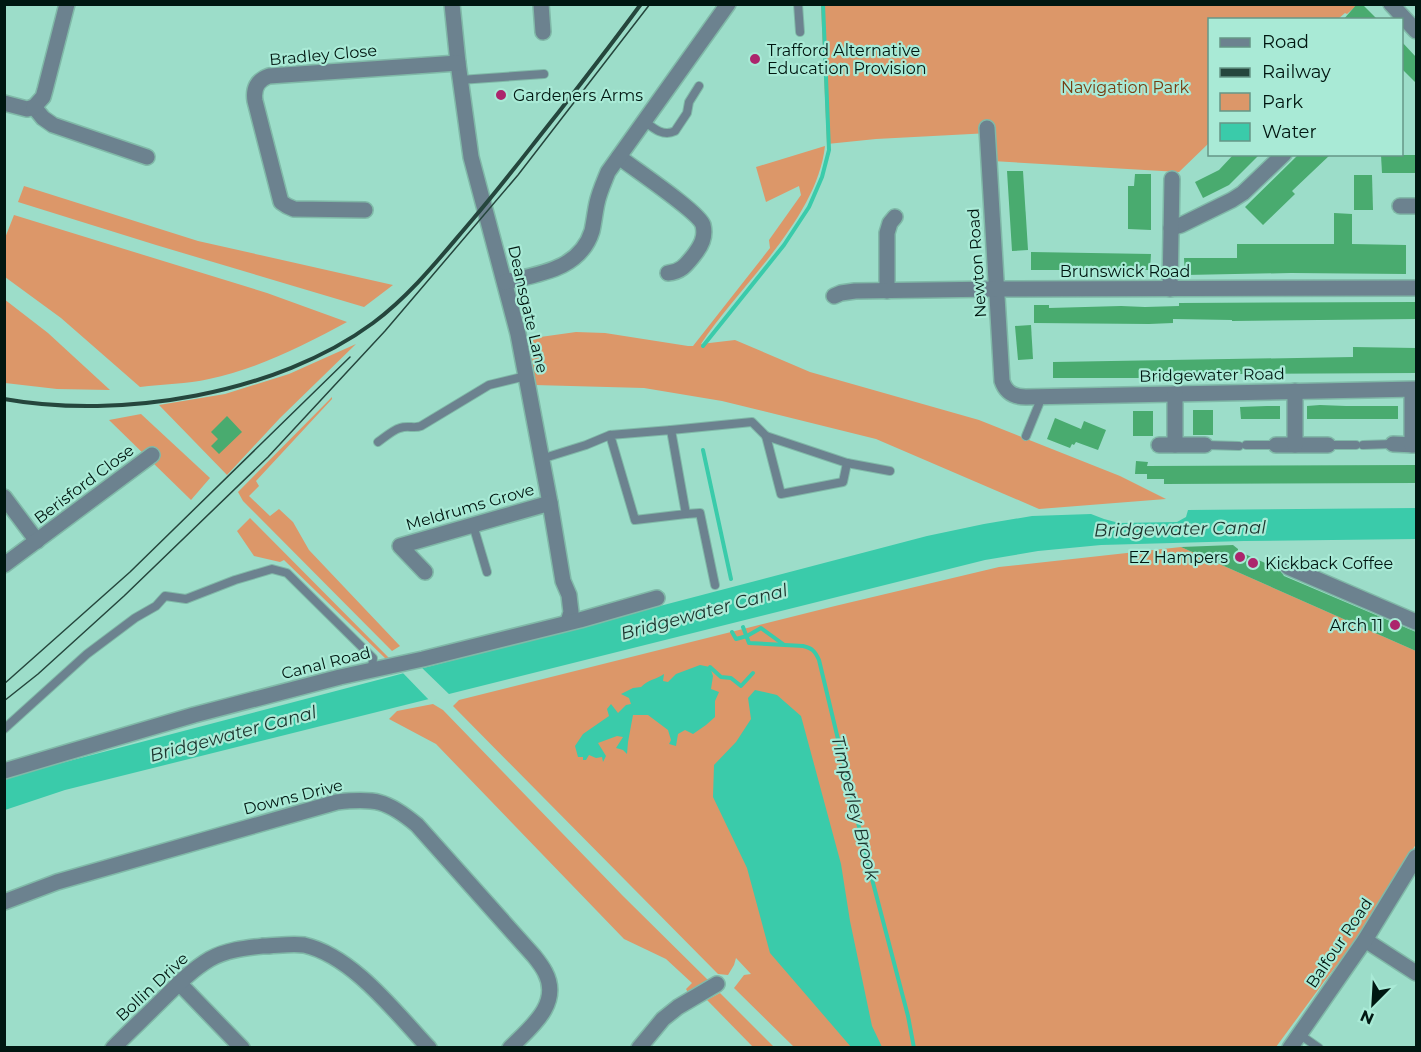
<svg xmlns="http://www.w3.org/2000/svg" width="1421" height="1052" viewBox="0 0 1421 1052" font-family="Montserrat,sans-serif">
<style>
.green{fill:#dc9769}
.water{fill:#3acbaa}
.pier{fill:#9cddc9}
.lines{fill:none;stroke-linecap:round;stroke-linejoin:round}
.stream{stroke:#3acbaa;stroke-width:4}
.building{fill:#49ab6f}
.service-casing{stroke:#80b9a8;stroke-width:10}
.minor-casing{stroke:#80b9a8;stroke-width:18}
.service{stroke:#6c828f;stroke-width:8}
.minor{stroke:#6c828f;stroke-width:15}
.tram{stroke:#25463d;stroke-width:1.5}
.rail{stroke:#25463d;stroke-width:4}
.poi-dot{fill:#ac256c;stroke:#a9ead6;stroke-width:2}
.labels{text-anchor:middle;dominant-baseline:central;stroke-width:4.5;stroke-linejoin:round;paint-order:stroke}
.poi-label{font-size:16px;fill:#001711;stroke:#a9ead6;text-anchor:start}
.street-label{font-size:16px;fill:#001711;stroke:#a9ead6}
.park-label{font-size:16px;fill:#763d11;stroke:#a9ead6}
.water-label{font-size:18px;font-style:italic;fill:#1c332d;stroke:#a9ead6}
</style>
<rect width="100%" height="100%" fill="#9cddc9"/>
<g class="green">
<path d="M821 5H1357L1347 14 1345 13 1338 19 1210 20 1209 143 1179 172 992 161 990 133 876 139 827 144Z"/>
<path d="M825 146C817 219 740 285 701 344L735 340 810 372 979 420 1120 476 1166 499 1039 509 876 439 722 401 644 388 534 385 526 339 576 332 605 333 688 346H693L770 248 769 240 801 195 799 186 766 202 756 167Z"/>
<path d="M24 186 198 241 393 285 364 307 156 245 18 202Z"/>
<path d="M14 215 267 293 347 322C304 345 258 369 209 379 187 384 163 384 140 387L61 318 5 277V238Z"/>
<path d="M4 299 48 333 110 390 57 389 5 383Z"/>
<path d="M356 344 280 418 227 475 159 405 225 394 289 374Z"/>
<path d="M332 397V399L256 481 259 486 249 496 270 516 279 509 293 522 309 550 400 646 392 651 243 501 238 492Z"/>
<path d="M141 414 210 478 191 500 109 420Z"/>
<path d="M250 518 389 658 387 660 284 560 280 562 254 556 237 531Z"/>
<path d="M1181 547 1416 651V844L1364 930 1326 979 1276 1047H794L734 988 744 975 751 974 736 958 734 965 728 975 718 974 453 706 459 700 835 606 999 567Z"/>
<path d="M433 704 443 710 623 896 712 984 690 996 686 989 692 983 666 959 624 939 436 744 389 719 397 711Z"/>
<path d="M720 993 774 1047H753L707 1000Z"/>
</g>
<g class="water">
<path d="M1416 508V539L1244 541 1101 545 1038 551 985 560 65 790 5 810 4 778 927 536 984 524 1032 516 1091 514 1104 519 1119 523 1177 522 1186 517 1188 510Z"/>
<path d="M700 665 710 667 713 676 711 689 719 692 715 701V717L706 725 693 734 685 730 678 734 676 746 669 744 671 740 668 730 648 715H633L628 742 627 754 623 750 616 748 623 737 617 736 598 743 606 756 603 762 602 757 596 758 589 755 586 760H583V757H578L575 746 583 734 609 716 607 709 611 704 618 713 626 705 631 704 629 698 621 694 633 688 641 687C649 679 655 680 664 674L663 681 668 682 676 674Z"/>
<path d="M755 690 777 695 801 716 841 864 850 921 872 1026 882 1047H851L770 953 747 868 713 797 714 765 736 742 751 719 748 698Z"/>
</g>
<path class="pier" d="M420 666 451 696 430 701 401 671Z"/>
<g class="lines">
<g class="stream">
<path d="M703 346 784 245 809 207 822 177 829 150 823 4"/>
<path d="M703 450 731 579"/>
<path d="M743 627 749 643 803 646C812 648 815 651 819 660L867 860 908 1016 914 1048"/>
<path d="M732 632 736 639 747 636 761 628 783 644"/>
<path d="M710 667 721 677 731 678 741 686 753 673"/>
</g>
</g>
<g class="building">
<path d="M1357 4H1362L1378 20H1343Z"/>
<path d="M1401 41 1416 57V83L1401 68Z"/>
<path d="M1234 154H1260L1229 185 1203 198 1195 182 1219 170Z"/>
<path d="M1299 154H1331L1292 191 1295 194 1263 225 1245 207Z"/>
<path d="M1381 155H1416V173H1382Z"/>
<path d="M1007 171H1023L1028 250 1012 251Z"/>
<path d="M1135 174H1151V230L1128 229V186H1134Z"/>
<path d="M1354 175H1372L1373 210H1354Z"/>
<path d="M1334 213 1352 214V244L1406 245V274L1291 273 1185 275 1184 258H1237V244H1334Z"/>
<path d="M1031 252 1151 254 1150 270H1031Z"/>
<path d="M1416 302V319L1232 321V320L1173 319V323L1149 324 1034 323V305H1049V308L1121 306 1145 307 1179 306V303Z"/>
<path d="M1031 325 1033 359 1018 360 1015 326Z"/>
<path d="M1353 347 1416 348V373L1235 374 1160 378H1053V362L1353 357Z"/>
<path d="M1320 405 1346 406H1398V419H1307V406Z"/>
<path d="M1267 406H1280V419H1241L1240 407Z"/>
<rect x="1193" y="410" width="20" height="25"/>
<rect x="1133" y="411" width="20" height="25"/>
<path d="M227 416 242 432 219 454 211 446 218 439 211 432Z"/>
<path d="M1055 418 1081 429 1084 421 1106 430 1098 450 1076 442 1074 445 1072 444 1070 448 1047 439Z"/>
<path d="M1136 461 1148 462 1147 466 1416 465V483L1164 484V479H1147V474H1135Z"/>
<path d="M1233 545 1238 549V551L1279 569 1284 576 1416 632V651L1181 547Z"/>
</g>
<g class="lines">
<defs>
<g id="service">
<path d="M798 4 800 32"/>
<path d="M460 80 544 74"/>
<path d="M644 121C653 128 663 137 675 131L687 113 689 102 699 86"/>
<path d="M671 430 752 422 766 436 781 494 843 482 847 463 890 471"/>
<path d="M766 436 847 463"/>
<path d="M1026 436 1039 404V397"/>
<path d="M378 442C385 437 393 430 400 428 408 425 414 429 421 426L489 385 526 376"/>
<path d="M1205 445 1239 446"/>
<path d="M1246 445H1276"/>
<path d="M1328 445H1356"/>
<path d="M1363 445 1393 444"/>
<path d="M541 459 586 445 610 435 635 520 686 514 671 430 610 435"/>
<path d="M686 514 700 513 715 585"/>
<path d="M473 525 487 572"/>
<path d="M4 729 87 654 135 618 156 606 165 596 186 599 235 580 272 569 287 573 373 658 372 670"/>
<path d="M1299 1034 1319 1048"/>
</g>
<g id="minor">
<path d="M452 4 458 63 471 157 518 334 550 503 563 581 569 595 570 604 571 612 568 622"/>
<path d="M541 4 543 32"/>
<path d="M1391 4 1416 31"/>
<path d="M4 103 27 109 34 107"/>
<path d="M34 107 43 118 53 125 147 157"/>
<path d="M34 107 43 97 45 90 67 4"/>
<path d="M987 128 1002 381C1006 393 1014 397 1026 397L1416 389"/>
<path d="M619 157C633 168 699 212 703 225 706 237 701 246 694 255 686 265 681 272 668 273"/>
<path d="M1400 206H1416"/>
<path d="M365 210 294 209 287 206 281 202 255 101C253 89 257 80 269 76L458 63"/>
<path d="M1171 228 1181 225 1232 200 1243 193 1284 154"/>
<path d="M505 282C538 274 580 270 592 231 594 222 595 212 597 203 599 193 604 182 608 172L728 4"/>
<path d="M1170 289 1172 179"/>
<path d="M887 291V233L890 223 895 217"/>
<path d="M834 296 841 293 855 291 997 289 1416 288"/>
<path d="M1175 394V445"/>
<path d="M1393 444 1416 445"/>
<path d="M1159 445H1205"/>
<path d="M1276 445H1328"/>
<path d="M1295 445V391"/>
<path d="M1412 445V390"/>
<path d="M4 497 37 541"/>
<path d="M4 565 152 455"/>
<path d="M1288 567 1416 622"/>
<path d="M425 572 400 546 550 503"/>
<path d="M4 771 194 715 340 677 423 659 580 620 657 598"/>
<path d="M4 902 57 882 337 802C375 798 387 800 417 825L534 956C538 961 542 966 545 972 562 1004 530 1028 510 1048"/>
<path d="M1365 940 1416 973"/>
<path d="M179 983 242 1048"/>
<path d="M113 1048C130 1031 148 1014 165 997 179 983 193 969 210 959 226 950 245 948 263 946 276 946 291 943 304 945 353 956 396 1013 429 1048"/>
<path d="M639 1048 663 1019 678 1007 717 984"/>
<path d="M1290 1048 1365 940 1416 857"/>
</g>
</defs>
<use href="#service" class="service-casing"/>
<use href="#minor" class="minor-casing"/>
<use href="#service" class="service"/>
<use href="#minor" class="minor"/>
<g class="tram">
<path d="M4 684 130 572 350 357"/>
<path d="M4 701 38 674 124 596 268 457 385 331 518 175 650 4"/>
</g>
<path class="rail" d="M4 399C121 420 277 394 373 323 412 294 442 255 473 219 503 184 530 148 558 113 586 77 614 41 641 4"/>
</g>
<g class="poi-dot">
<circle cx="755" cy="59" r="6"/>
<circle cx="501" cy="95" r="6"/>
<circle cx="1240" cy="557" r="6"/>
<circle cx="1253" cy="563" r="6"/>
<circle cx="1395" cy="625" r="6"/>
</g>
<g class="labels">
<g class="poi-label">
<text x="767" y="50">Trafford Alternative<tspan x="767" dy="18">Education Provision</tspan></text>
<text x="513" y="95">Gardeners Arms</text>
<text x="1228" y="557" text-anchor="end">EZ Hampers</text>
<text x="1265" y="563">Kickback Coffee</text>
<text x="1383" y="625" text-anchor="end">Arch 11</text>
</g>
<g class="street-label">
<text transform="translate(323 55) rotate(-5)">Bradley Close</text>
<text transform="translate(977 263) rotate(-94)">Newton Road</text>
<text x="1125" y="271">Brunswick Road</text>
<text transform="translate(528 309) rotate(77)">Deansgate Lane</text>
<text transform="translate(1212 375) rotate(-1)">Bridgewater Road</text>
<text transform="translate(84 484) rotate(-37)">Berisford Close</text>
<text transform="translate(470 507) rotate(-16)">Meldrums Grove</text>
<text transform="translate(326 663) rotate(-14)">Canal Road</text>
<text transform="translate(293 797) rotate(-14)">Downs Drive</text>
<text transform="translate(1339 943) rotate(-56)">Balfour Road</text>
<text transform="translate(152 987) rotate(-43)">Bollin Drive</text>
</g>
<g class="park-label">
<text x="1125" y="87">Navigation Park</text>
</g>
<g class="water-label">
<text transform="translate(1180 529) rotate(-1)">Bridgewater Canal</text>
<text transform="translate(704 612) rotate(-15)">Bridgewater Canal</text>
<text transform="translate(233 734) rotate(-15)">Bridgewater Canal</text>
<text transform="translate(855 808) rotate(76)">Timperley Brook</text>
</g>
</g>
<rect width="1421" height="1052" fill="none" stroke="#001711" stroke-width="12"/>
<rect x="1208" y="18" width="195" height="138" fill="#a9ead6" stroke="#659687" stroke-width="1.5"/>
<rect x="1220" y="38" width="30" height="9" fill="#6c828f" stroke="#659687" stroke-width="1.5"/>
<text x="1262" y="48" font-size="18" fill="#001711">Road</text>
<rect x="1220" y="68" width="30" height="9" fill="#25463d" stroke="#659687" stroke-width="1.5"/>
<text x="1262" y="78" font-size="18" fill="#001711">Railway</text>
<rect x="1220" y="93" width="30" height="18" fill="#dc9769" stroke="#659687" stroke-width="1.5"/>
<text x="1262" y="108" font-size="18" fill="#001711">Park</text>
<rect x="1220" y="123" width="30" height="18" fill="#3acbaa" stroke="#659687" stroke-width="1.5"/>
<text x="1262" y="138" font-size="18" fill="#001711">Water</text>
<g transform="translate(1373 1004) rotate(204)" stroke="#a9ead6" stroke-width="4.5" paint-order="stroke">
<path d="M0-4.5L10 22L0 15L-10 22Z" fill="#001711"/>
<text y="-9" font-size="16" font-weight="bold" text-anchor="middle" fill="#001711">N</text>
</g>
</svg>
